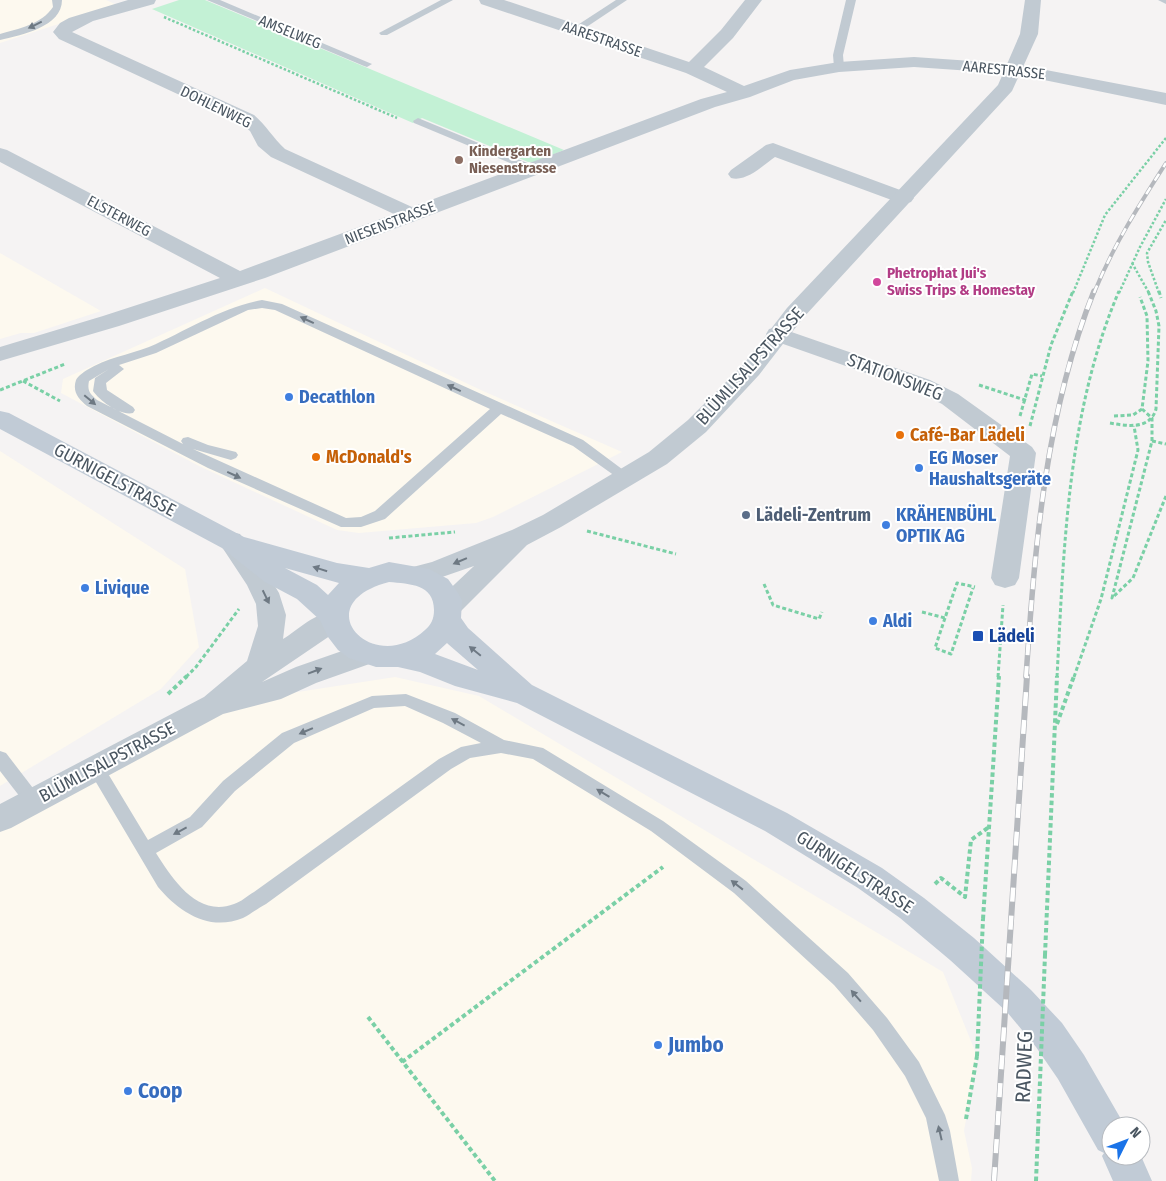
<svg xmlns="http://www.w3.org/2000/svg" width="1166" height="1181" viewBox="0 0 1166 1181" font-family="'Fira Sans Condensed',sans-serif">
<style>
.commercial{fill:#fdf9ef}
.green{fill:#c3f1d5}
.lines{fill:none;stroke-linecap:round;stroke-linejoin:round}
.path-far2{stroke:#7ad0a6;stroke-width:2.5;stroke-dasharray:2.5 2;stroke-linecap:butt}
.path-far1{stroke:#7ad0a6;stroke-width:3;stroke-dasharray:4 2.5;stroke-linecap:butt}
.path{stroke:#7ad0a6;stroke-width:4;stroke-dasharray:4.5 3;stroke-linecap:butt}
.service{fill:#c1cad2;fill-rule:evenodd}
.minor{fill:#c1cad2;fill-rule:evenodd}
.tertiary{fill:#c1cad2;fill-rule:evenodd}
.secondary{fill:#c1cbd6;fill-rule:evenodd}
.rail-far2-casing{stroke:#b5b8bd;stroke-width:4}
.rail-far1-casing{stroke:#b5b8bd;stroke-width:5.5}
.rail-casing{stroke:#b5b8bd;stroke-width:6}
.rail-far2{stroke:#fff;stroke-width:2.5;stroke-dasharray:8;stroke-linecap:butt}
.rail-far1{stroke:#fff;stroke-width:4;stroke-dasharray:11;stroke-linecap:butt}
.rail{stroke:#fff;stroke-width:4.5;stroke-dasharray:14;stroke-linecap:butt}
.path-bridge{stroke:#7ad0a6;stroke-width:4;stroke-dasharray:4.5 3;stroke-linecap:butt}
.oneway{fill:#6e7983}
.oneway2{fill:#6e7984}
.education-dot{fill:#8d6e63;stroke:#fff;stroke-width:2}
.hotel-dot{fill:#d1479c;stroke:#fff;stroke-width:2}
.shop-dot{fill:#3f7fe0;stroke:#fff;stroke-width:2}
.food-dot{fill:#e8710a;stroke:#fff;stroke-width:2}
.service-dot{fill:#5c6f8a;stroke:#fff;stroke-width:2}
.transit-dot{fill:#1a4fb4;stroke:#fff;stroke-width:2}
.labels{text-anchor:middle;dominant-baseline:central;stroke-width:4;stroke-linejoin:round;paint-order:stroke}
.far-street-label{font-size:15px;fill:#4a5661;stroke:#fff}
.far-education-label{font-size:15px;font-weight:bold;fill:#785e54;stroke:#fff;text-anchor:start}
.far-hotel-label{font-size:15px;font-weight:bold;fill:#b23c85;stroke:#fff;text-anchor:start}
.street-label{font-size:18px;fill:#4a5661;stroke:#fff}
.shop-label{font-size:18px;font-weight:bold;fill:#366cbe;stroke:#fff;text-anchor:start}
.food-label{font-size:18px;font-weight:bold;fill:#c56008;stroke:#fff;text-anchor:start}
.service-label{font-size:18px;font-weight:bold;fill:#4e5e75;stroke:#fff;text-anchor:start}
.transit-label{font-size:18px;font-weight:bold;fill:#164399;stroke:#fff;text-anchor:start}
.near-shop-label{font-size:21px;font-weight:bold;fill:#366cbe;stroke:#fff;text-anchor:start}
.near-street-label{font-size:21px;fill:#4a5661;stroke:#fff}
</style>
<rect width="100%" height="100%" fill="#f5f3f3"/>
<g class="commercial">
<path d="M0 0H106L117 5 0 43Z"/>
<path d="M0 253 101 311 34 333H21L0 339Z"/>
<path d="M265 288 483 391 622 452 493 517 476 523 359 533 337 530 199 466 61 393 63 379Z"/>
<path d="M0 451 185 569 199 647 161 689 0 786Z"/>
<path d="M395 677 479 696 943 972 977 1056 964 1131 972 1168 971 1181H0V819L214 705Z"/>
</g>
<path class="green" d="M179 0H205L564 150 535 162H528L422 118 413 123 152 9Z"/>
<g class="lines">
<g class="path-far2">
<path d="M164 17 397 118"/>
<path d="M1132 263 1149 293"/>
<path d="M1073 293 1105 215 1166 138"/>
<path d="M1119 293 1140 247 1166 199"/>
<path d="M1159 293 1148 262 1147 253 1166 220"/>
</g>
<g class="path-far1">
<path d="M1159 291 1161 298"/>
<path d="M23 381 60 401"/>
<path d="M979 385 1028 401"/>
<path d="M0 390 65 364"/>
<path d="M1142 409 1152 418V441L1112 598 1133 578 1166 496"/>
<path d="M1020 416 1032 374 1042 376"/>
<path d="M1114 416 1133 415 1142 409 1148 361 1147 316 1140 297"/>
<path d="M1110 423C1127 426 1150 430 1156 409L1159 326 1156 311 1148 291"/>
<path d="M1030 426 1051 345 1073 291"/>
<path d="M1152 441 1166 444"/>
<path d="M587 531 676 554"/>
<path d="M389 538 455 532"/>
<path d="M764 584 773 605 819 619 822 612"/>
<path d="M922 612 945 618 957 583 975 587"/>
<path d="M945 618 935 648 951 654 973 588"/>
<path d="M186 677 196 667 239 609"/>
<path d="M998 677 1003 605"/>
<path d="M1057 677C1064 547 1067 413 1119 291"/>
<path d="M1074 677 1101 599 1138 450 1134 426"/>
</g>
<g class="path">
<path d="M168 694 187 676"/>
<path d="M1057 724 1074 676"/>
<path d="M935 884 941 878 965 897 971 840 989 827"/>
<path d="M983 919 999 676"/>
<path d="M1045 955 1057 676"/>
<path d="M368 1017 495 1181"/>
<path d="M402 1062 663 867"/>
<path d="M966 1119 977 1056"/>
<path d="M1036 1181 1038 1131"/>
</g>
<g class="service">
<path d="M52 0H62C62 27 21 35 0 40V34C18 29 42 24 53 7Z"/>
<path d="M207 0H220L372 64 367 67 364 66Z"/>
<path d="M441 0H453L387 35H381L379 33Z"/>
<path d="M616 0H627L579 32H573V28Z"/>
<path d="M846 0H856L843 55 844 67 839 70 834 67 833 55Z"/>
<path d="M1158 0H1166V4Z"/>
<path d="M418 118 537 167 538 169 533 172 529 171 414 123 413 121Z"/>
<path d="M262 300 282 304 583 440 634 478 632 481H622L573 446 501 414 385 519 361 527H341L208 468 87 406C79 399 72 392 76 380 78 376 84 372 87 370 106 358 128 355 149 347 186 331 222 307 262 300ZM262 308 275 310 490 409 375 511 361 517 346 518 193 449 231 460 236 458 238 455 236 452 208 445 188 437 183 438 181 441 183 444 97 400C90 394 87 391 89 381L109 369 95 378 93 391C100 401 120 416 133 413L135 410 133 407 107 390 106 383 124 369 119 365 156 353 248 310Z"/>
<path d="M406 694 455 713 504 740 543 748 663 821 746 881 848 973 887 1018 919 1062 945 1115 950 1131 959 1181H939L926 1118 905 1076 873 1030 834 985 734 893 651 831 533 759 501 753 470 758 451 769 266 904C258 908 251 914 243 918 209 932 179 912 158 887L87 767 89 762 95 760 101 762 148 840 190 817 223 781 282 733 372 696ZM405 706 443 723 481 743 461 747 439 759 254 892C247 896 241 902 234 904 197 918 172 878 156 853L202 827 235 791 294 743 374 708Z"/>
<path d="M0 751 6 753 39 796 42 801 39 806 33 808 27 806 0 771Z"/>
</g>
<g class="minor">
<path d="M128 0H156L154 4 93 21 72 32 254 115C266 125 273 138 285 149L412 207 701 99 727 92 686 73 481 4 479 0H504L689 62 721 30 745 0H762L733 38 704 67 744 86 790 70 839 62 914 57 1015 64 1166 93V105L1015 74 914 67 839 72 794 80 750 97 715 107 265 278 119 326 0 361V347L103 316 220 278 0 162V148L7 150 240 271 394 214 271 157 258 146 250 131 240 123 59 39 53 32 60 23 69 18Z"/>
<path d="M773 143 911 194 914 198 911 202 904 204 897 202 775 157C762 166 747 182 731 178L728 174 731 170 766 145Z"/>
<path d="M777 327 930 380 958 394 1032 447 1036 453 1019 578 1015 585 1005 588 995 585 991 578 1010 456 942 404 914 390 769 339 766 334 769 329Z"/>
<path d="M231 532 240 534 261 563 279 593 286 615 283 639C301 628 321 606 343 613L347 620 343 627 262 682 296 667 365 643 375 646 379 654 375 662 316 683 281 699 223 714 11 828 0 832V804L204 697 247 661 258 626 256 604 247 585 218 541 222 534Z"/>
</g>
<path class="tertiary" d="M1025 0H1041L1038 34 1012 91 803 318 759 375 706 432 667 464 561 527 527 545 459 613 449 616 439 613 435 606 439 599 474 566 419 585 409 582 405 575 409 568 432 562 512 530 543 515 649 452 688 420 743 365 787 308 998 85 1020 34Z"/>
<path class="secondary" d="M0 411 9 413 244 537 337 563 369 568 389 562 429 569 448 579 458 593 462 600 461 618 468 628 532 685 787 813 882 868 924 898 974 938 1031 990 1062 1023 1084 1055 1125 1126H1111V1156H1141L1152 1181H1113L1102 1156 1104 1153 1098 1150 1058 1079 1036 1047 1007 1012 950 960 900 918 858 888 765 831 517 703 455 686 420 672 398 667H376L349 658 338 650 328 637 320 620 297 599 265 582 222 548 0 429ZM285 568 339 583 328 595 317 585ZM389 582C410 584 434 584 434 610 434 619 431 625 425 630 373 678 304 604 389 582ZM447 643 448 644 478 670 435 654Z"/>
<defs>
<path id="rail-far2" d="M1094 293C1113 246 1139 205 1166 163"/>
<path id="rail-far1" d="M1026 677C1035 546 1045 414 1094 291"/>
<path id="rail" d="M994 1181 1027 676"/>
</defs>
<use href="#rail-far2" class="rail-far2-casing"/>
<use href="#rail-far1" class="rail-far1-casing"/>
<use href="#rail" class="rail-casing"/>
<use href="#rail-far2" class="rail-far2"/>
<use href="#rail-far1" class="rail-far1"/>
<use href="#rail" class="rail"/>
<g class="path-bridge">
<path d="M977 1056 983 919"/>
<path d="M1038 1131 1045 955"/>
</g>
</g>
<defs><path id="oneway-solid" d="M-6-.8H1V-3.2L6.5 0L1 3.2V.8H-6Z" transform="scale(1.25)"/></defs>
<g class="oneway">
<use href="#oneway-solid" transform="translate(35 25) rotate(154)"/>
<use href="#oneway-solid" transform="translate(307 320) rotate(-155)"/>
<use href="#oneway-solid" transform="translate(454 388) rotate(-155)"/>
<use href="#oneway-solid" transform="translate(90 400) rotate(40)"/>
<use href="#oneway-solid" transform="translate(234 475) rotate(25)"/>
<use href="#oneway-solid" transform="translate(460 561) rotate(157)"/>
<use href="#oneway-solid" transform="translate(266 597) rotate(64)"/>
<use href="#oneway-solid" transform="translate(315 671) rotate(-21)"/>
<use href="#oneway-solid" transform="translate(458 722) rotate(-152)"/>
<use href="#oneway-solid" transform="translate(306 731) rotate(157)"/>
<use href="#oneway-solid" transform="translate(603 793) rotate(-149)"/>
<use href="#oneway-solid" transform="translate(180 831) rotate(152)"/>
<use href="#oneway-solid" transform="translate(737 885) rotate(-142)"/>
<use href="#oneway-solid" transform="translate(856 996) rotate(-131)"/>
<use href="#oneway-solid" transform="translate(940 1133) rotate(-103)"/>
</g>
<g class="oneway2">
<use href="#oneway-solid" transform="translate(320 569) rotate(-162)"/>
<use href="#oneway-solid" transform="translate(475 651) rotate(-141)"/>
</g>
<circle class="education-dot" cx="459" cy="160" r="5"/>
<circle class="hotel-dot" cx="877" cy="282" r="5"/>
<g class="shop-dot">
<circle cx="289" cy="397" r="5"/>
<circle cx="919" cy="468" r="5"/>
<circle cx="886" cy="525" r="5"/>
<circle cx="85" cy="588" r="5"/>
<circle cx="873" cy="621" r="5"/>
<circle cx="658" cy="1045" r="5"/>
<circle cx="128" cy="1091" r="5"/>
</g>
<g class="food-dot">
<circle cx="900" cy="435" r="5"/>
<circle cx="316" cy="457" r="5"/>
</g>
<circle class="service-dot" cx="746" cy="515" r="5"/>
<rect class="transit-dot" x="972" y="630" width="12" height="12" rx="2.5"/>
<g class="labels">
<g class="far-street-label">
<text transform="translate(290 32) rotate(22)">AMSELWEG</text>
<text transform="translate(602 39) rotate(19)">AARESTRASSE</text>
<text transform="translate(1004 70) rotate(6)">AARESTRASSE</text>
<text transform="translate(216 107) rotate(26)">DOHLENWEG</text>
<text transform="translate(119 216) rotate(28)">ELSTERWEG</text>
<text transform="translate(390 223) rotate(-21)">NIESENSTRASSE</text>
</g>
<g class="far-education-label">
<text x="469" y="151">Kindergarten<tspan x="469" dy="17">Niesenstrasse</tspan></text>
</g>
<g class="far-hotel-label">
<text x="887" y="273">Phetrophat Jui's<tspan x="887" dy="17">Swiss Trips &amp; Homestay</tspan></text>
</g>
<g class="street-label">
<text transform="translate(750 366) rotate(-48)">BLÜMLISALPSTRASSE</text>
<text transform="translate(895 377) rotate(21)">STATIONSWEG</text>
<text transform="translate(115 480) rotate(28)">GURNIGELSTRASSE</text>
<text transform="translate(107 762) rotate(-28)">BLÜMLISALPSTRASSE</text>
<text transform="translate(855 872) rotate(33)">GURNIGELSTRASSE</text>
</g>
<g class="shop-label">
<text x="299" y="397">Decathlon</text>
<text x="929" y="458">EG Moser<tspan x="929" dy="21">Haushaltsgeräte</tspan></text>
<text x="896" y="515">KRÄHENBÜHL<tspan x="896" dy="21">OPTIK AG</tspan></text>
<text x="95" y="588">Livique</text>
<text x="883" y="621">Aldi</text>
</g>
<g class="food-label">
<text x="910" y="435">Café-Bar Lädeli</text>
<text x="326" y="457">McDonald's</text>
</g>
<g class="service-label">
<text x="756" y="515">Lädeli-Zentrum</text>
</g>
<g class="transit-label">
<text x="989" y="636">Lädeli</text>
</g>
<g class="near-shop-label">
<text x="668" y="1045">Jumbo</text>
<text x="138" y="1091">Coop</text>
</g>
<g class="near-street-label">
<text transform="translate(1024 1067) rotate(-88)">RADWEG</text>
</g>
</g>
<g transform="translate(1126 1141) rotate(48)"><circle r="24" fill="#ffffff" stroke="#b7bbc0"/>
<path d="M0-4L9 19L0 12L-9 19Z" fill="#1a73e8"/>
<text y="-8" font-size="14" font-weight="bold" text-anchor="middle" fill="#4a5661">N</text>
</g>
</svg>
